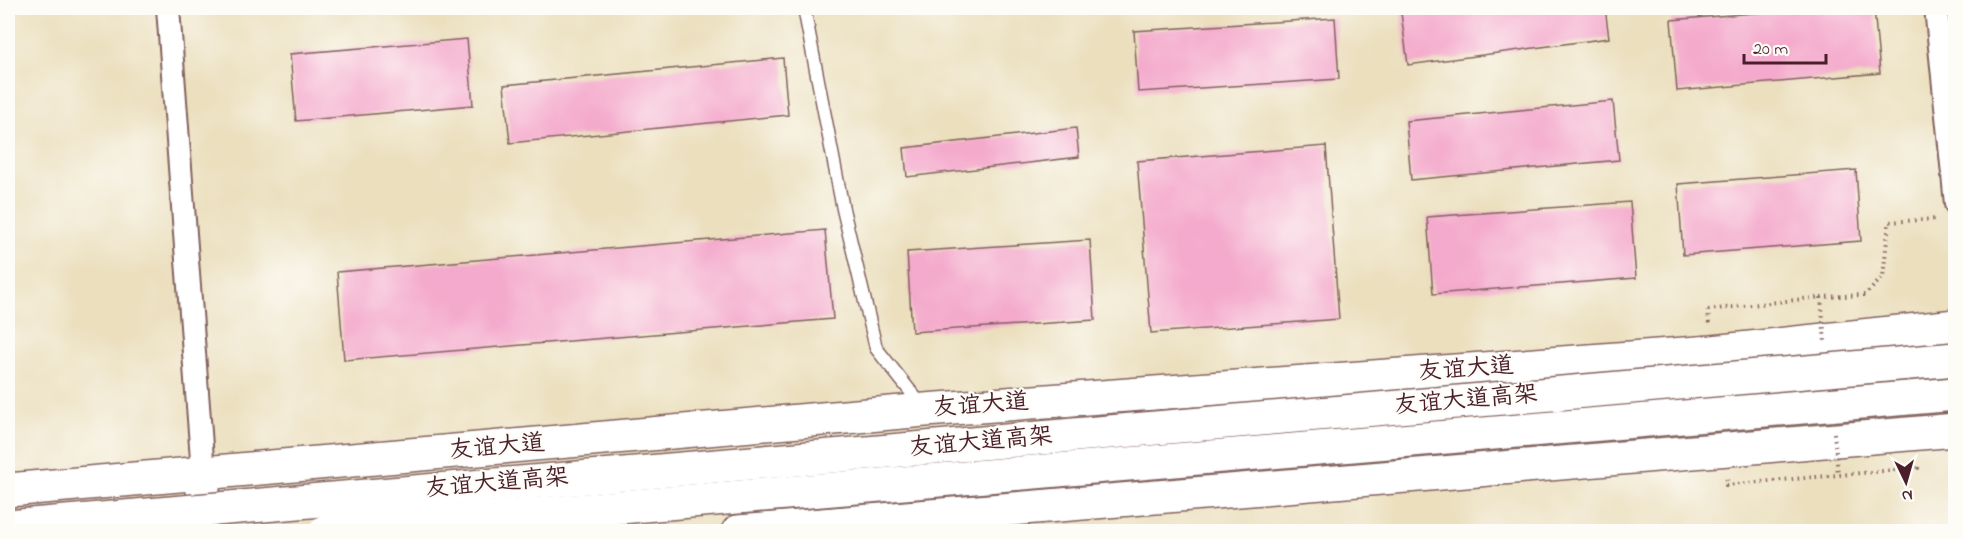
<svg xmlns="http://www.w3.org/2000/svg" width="1963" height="539" viewBox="0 0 1963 539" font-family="'Indie Flower','LXGW WenKai TC',sans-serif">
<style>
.building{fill:#f4aacc}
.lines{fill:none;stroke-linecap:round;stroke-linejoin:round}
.lane-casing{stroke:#82625e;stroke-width:15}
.street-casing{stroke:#82625e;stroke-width:26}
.secondary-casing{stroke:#82625e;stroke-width:36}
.primary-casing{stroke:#82625e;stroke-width:36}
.path{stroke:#82625e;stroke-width:4;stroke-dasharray:1.5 4.5;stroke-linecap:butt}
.lane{stroke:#fff;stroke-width:12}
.street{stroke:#fff;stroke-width:22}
.secondary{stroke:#fff;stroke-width:33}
.primary{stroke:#fff;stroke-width:33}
.primary-bridge-casing{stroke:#82625e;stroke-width:36;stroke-linecap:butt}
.path-bridge{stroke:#82625e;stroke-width:4;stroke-dasharray:1.5 4.5;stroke-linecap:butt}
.primary-bridge{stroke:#fff;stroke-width:33}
.labels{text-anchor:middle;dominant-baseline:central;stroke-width:4.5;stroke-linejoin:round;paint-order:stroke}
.street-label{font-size:24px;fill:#4a1f2b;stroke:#fdfcf7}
</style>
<rect width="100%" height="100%" fill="#fdfcf7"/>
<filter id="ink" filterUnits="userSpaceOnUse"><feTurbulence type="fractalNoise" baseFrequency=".0167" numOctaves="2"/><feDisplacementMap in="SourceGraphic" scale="12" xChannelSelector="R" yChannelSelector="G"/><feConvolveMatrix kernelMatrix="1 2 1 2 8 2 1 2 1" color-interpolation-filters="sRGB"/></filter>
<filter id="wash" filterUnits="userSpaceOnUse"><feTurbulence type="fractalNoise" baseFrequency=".008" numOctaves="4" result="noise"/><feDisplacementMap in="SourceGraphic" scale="24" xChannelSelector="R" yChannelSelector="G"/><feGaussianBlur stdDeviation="1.35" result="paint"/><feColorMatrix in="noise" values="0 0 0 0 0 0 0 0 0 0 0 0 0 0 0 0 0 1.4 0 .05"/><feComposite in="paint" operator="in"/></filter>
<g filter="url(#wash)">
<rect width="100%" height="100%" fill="#ebdfbe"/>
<g id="blocks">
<g class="building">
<path d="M1442 8H1605L1609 38 1408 65 1401 13Z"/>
<path d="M1814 8H1874L1880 73 1677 91 1671 20Z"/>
<path d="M1335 18 1339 79 1138 92 1134 31Z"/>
<path d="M467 39 473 105 296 121 290 54Z"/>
<path d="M783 58 788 115 510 143 504 85Z"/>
<path d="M1613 101 1619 160 1411 180 1406 121Z"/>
<path d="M1076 128 1079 157 907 177 904 148Z"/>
<path d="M1326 146 1339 319 1151 333 1137 161Z"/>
<path d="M1856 170 1861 241 1683 255 1678 184Z"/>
<path d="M1630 202 1636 278 1433 294 1427 217Z"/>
<path d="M825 230 833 319 344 360 337 272Z"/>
<path d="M1090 240 1095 320 912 332 907 252Z"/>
</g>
</g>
</g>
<g filter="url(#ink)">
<use href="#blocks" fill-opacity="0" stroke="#82625e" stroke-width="1.5"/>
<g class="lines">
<defs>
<path id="lane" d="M804 8 843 209 876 348 922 406"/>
<g id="street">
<path d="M168 8 203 472"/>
<path d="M1936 8 1956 204"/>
</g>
<path id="secondary" d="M203 532V472"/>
<g id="primary">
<path d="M8 490 925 410 1712 352 1956 326"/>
<path d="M738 532 1956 430"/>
</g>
</defs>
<use href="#lane" class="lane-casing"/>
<use href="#street" class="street-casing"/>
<use href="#secondary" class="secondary-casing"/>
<use href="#primary" class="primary-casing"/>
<g class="path">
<path d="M1821 297 1865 295 1883 277 1889 222 1937 219"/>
<path d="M1708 310 1709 324"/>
<path d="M1727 479 1726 485 1918 468 1917 464"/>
</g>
<use href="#lane" class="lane"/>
<use href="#street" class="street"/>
<use href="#secondary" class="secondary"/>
<use href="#primary" class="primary"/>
<defs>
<g id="primary-bridge">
<path d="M8 527 1956 359"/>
<path d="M325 532 1956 394"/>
</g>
</defs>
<use href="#primary-bridge" class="primary-bridge-casing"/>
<g class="path-bridge">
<path d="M1708 310 1821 297 1825 342"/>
<path d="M1834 433 1838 474"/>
</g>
<use href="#primary-bridge" class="primary-bridge"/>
</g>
</g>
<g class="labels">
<g class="street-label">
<text transform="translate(1466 370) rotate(-4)">友谊大道</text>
<text transform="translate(1466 401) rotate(-5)">友谊大道高架</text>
<text transform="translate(981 406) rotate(-4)">友谊大道</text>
<text transform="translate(981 443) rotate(-5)">友谊大道高架</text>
<text transform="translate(497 448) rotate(-5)">友谊大道</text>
<text transform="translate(497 484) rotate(-5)">友谊大道高架</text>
</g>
</g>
<rect width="1963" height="539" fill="none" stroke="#fdfcf7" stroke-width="30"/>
<g transform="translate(1906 482) rotate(175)" stroke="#fdfcf7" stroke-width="4.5" paint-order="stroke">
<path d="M0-4.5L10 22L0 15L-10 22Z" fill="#4a1f2b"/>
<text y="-9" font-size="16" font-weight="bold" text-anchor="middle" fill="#4a1f2b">N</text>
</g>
<path d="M1744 54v9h82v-9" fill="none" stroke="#4a1f2b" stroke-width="3"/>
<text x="1753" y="54" font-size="18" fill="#4a1f2b" stroke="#fdfcf7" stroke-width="4.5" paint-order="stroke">20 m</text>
</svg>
